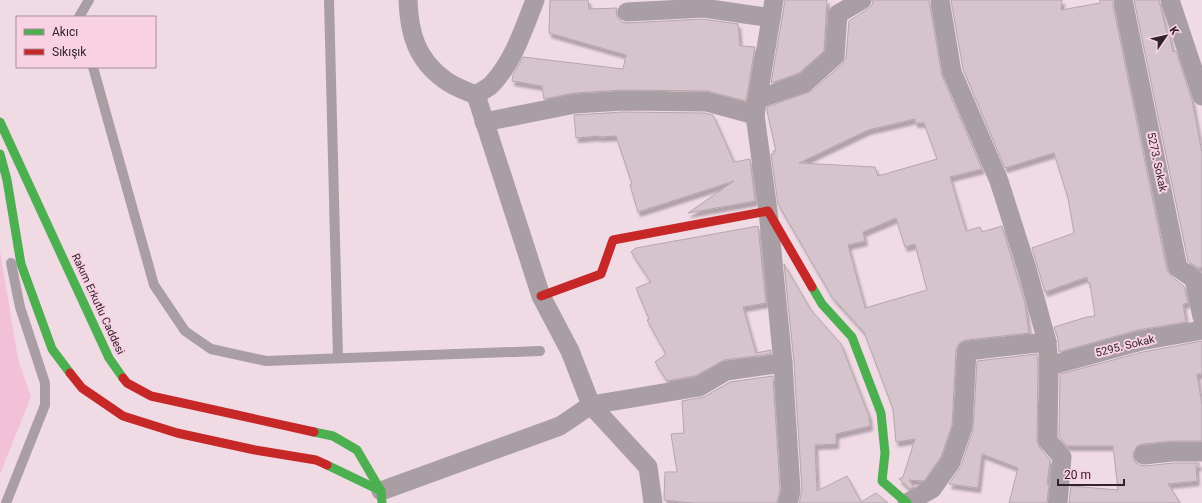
<svg xmlns="http://www.w3.org/2000/svg" width="1202" height="503" viewBox="0 0 1202 503" font-family="Roboto,sans-serif">
<style>
.green{fill:#f2c1d7}
.building{fill:#d5c4cc;stroke:#b6a5ad;fill-rule:evenodd;filter:url(#shadow)}
.lines{fill:none;stroke-linecap:round;stroke-linejoin:round}
.lane{stroke:#a99ea3;stroke-width:10}
.street{stroke:#a99ea3;stroke-width:19}
.fast{stroke:#4caf50;stroke-width:9}
.jam{stroke:#c62828;stroke-width:9}
.labels{text-anchor:middle;dominant-baseline:central;stroke-width:4;stroke-linejoin:round;paint-order:stroke}
.street-label{font-size:11px;fill:#31232a;stroke:#f8d2e3}
</style>
<defs>
<filter id="shadow"><feDropShadow dx="2.5" dy="4.5" stdDeviation="1" flood-color="#0004"/></filter>
</defs>
<rect width="100%" height="100%" fill="#f0dae4"/>
<path class="green" d="M0 251 18 359 31 397 0 474Z"/>
<g class="building">
<path d="M550 0H588L589 9 617 8 616 13 618 18 622 22 627 23 703 19 738 24 740 46 755 47 746 101 707 91 623 90 574 93 544 99 542 86 512 81 513 75 523 57 623 69 626 55 549 33Z"/>
<path d="M785 0H827L824 51 799 73 771 83Z"/>
<path d="M873 0H929L942 76 982 169 950 177 966 231 980 227 982 232 1002 226 1025 303 1029 333 966 340 961 342 958 345 956 350 952 425 941 457 924 481 909 480 914 487 910 489 899 479 903 477 915 439 896 442 893 409 864 332 832 297 778 204 771 154H774L773 151H776L767 111V107L812 91 842 64 846 57 849 21 868 9 872 5ZM915 119V123H924L937 159 878 176 875 167 799 163 868 130ZM896 218 905 247 915 244 927 290 865 308 848 245 865 241 863 232Z"/>
<path d="M951 0H1062L1061 10 1100 3V0H1112L1167 270 1172 277 1184 286 1188 303 1183 304 1186 322 1138 330 1059 352 1058 339 1054 327 1087 317 1095 316 1090 283H1088L1087 277 1045 292 1032 248 1074 233 1068 198 1054 153 1005 168 963 69Z"/>
<path d="M1134 0H1159L1167 33H1169L1173 52 1176 51 1192 100 1202 153V267L1198 268 1188 261Z"/>
<path d="M623 112 705 113 713 115 734 162 750 159 755 201 688 213 734 181 638 212 630 185 632 184 616 136 599 137V136L576 138 574 115Z"/>
<path d="M758 226 766 303 743 307 756 353 771 350V354L724 360 695 376 667 381 655 362 666 354 647 320 649 319 636 288 651 282 631 252 636 248Z"/>
<path d="M784 264 811 310 841 344 869 416 870 426 836 434V444L815 445 817 491 847 476 861 502 876 493 888 503H799L802 490 794 362Z"/>
<path d="M1202 341V374H1197L1202 405V441H1172L1143 444 1137 446 1134 451 1133 456 1135 462 1140 465 1145 466 1173 463H1199V466H1196L1197 481 1168 484 1180 503H1069L1071 486 1118 490 1113 446H1067L1059 437 1060 374 1143 352Z"/>
<path d="M1037 354 1038 366 1037 441 1040 448 1050 460 1047 484H1049L1047 503H1009L1018 468 982 454 978 488 949 484 961 466 973 430 977 361Z"/>
<path d="M773 376 780 490 777 503H692L664 500 665 472H677L671 434 684 433 682 401 704 397 730 382Z"/>
</g>
<g class="lines">
<g class="lane">
<path d="M329 0 338 358"/>
<path d="M79 17 89 0"/>
<path d="M93 67 154 285 185 331 211 349 266 361 540 351"/>
<path d="M6 503 45 405V383L20 307 11 263"/>
</g>
<g class="street">
<path d="M408 0C409 34 417 60 445 80 454 87 466 91 476 95L541 296 570 351 591 405 648 467 653 503"/>
<path d="M774 0 755 115 768 211 783 363 791 491 788 503"/>
<path d="M940 0 952 72 999 181 1027 269 1047 342 1049 366 1048 441 1062 457 1058 503"/>
<path d="M1123 0 1178 268 1194 279 1202 317"/>
<path d="M1170 0 1202 96"/>
<path d="M627 12 704 8 771 18"/>
<path d="M476 95C481 91 489 88 493 83 514 60 524 28 535 0"/>
<path d="M758 99 805 83 835 56 838 14 862 0"/>
<path d="M484 122 575 104 623 101 707 102 755 115"/>
<path d="M1049 366 1141 341 1202 330"/>
<path d="M1144 455 1172 452H1202"/>
<path d="M381 491 560 426 591 405 699 387 726 371 783 363"/>
<path d="M907 503 932 489 951 462 963 427 967 351 1047 342"/>
</g>
<g class="fast">
<path d="M0 122 109 358 123 378"/>
<path d="M0 154 7 180 21 264 52 349 70 373"/>
<path d="M812 287 822 304 852 337 881 413 885 453 882 481 907 503"/>
<path d="M314 432 333 436 357 450 381 491 382 503"/>
<path d="M327 465 381 491"/>
</g>
<g class="jam">
<path d="M541 296 601 274 613 240 768 211 812 287"/>
<path d="M70 373 82 388 123 416 177 433 255 450 316 460 327 465"/>
<path d="M123 378 127 383 151 396 314 432"/>
</g>
</g>
<g class="labels">
<g class="street-label">
<text transform="translate(1157 162) rotate(78)">5273. Sokak</text>
<text transform="translate(98 304) rotate(65)">Rakım Erkutlu Caddesi</text>
<text transform="translate(1125 346) rotate(-14)">5295. Sokak</text>
</g>
</g>
<rect x="16" y="16" width="140" height="52" fill="#f8d2e3" stroke="#a88c99"/>
<rect x="24" y="29" width="20" height="6" fill="#4caf50" stroke="#a88c99"/>
<text x="52" y="36" font-size="12" fill="#31232a">Akıcı</text>
<rect x="24" y="49" width="20" height="6" fill="#c62828" stroke="#a88c99"/>
<text x="52" y="56" font-size="12" fill="#31232a">Sıkışık</text>
<g transform="translate(1166 36) rotate(56)" stroke="#f8d2e3" stroke-width="3" paint-order="stroke">
<path d="M0-3L7 15L0 10L-7 15Z" fill="#31232a"/>
<text y="-6" font-size="11" font-weight="bold" text-anchor="middle" fill="#31232a">K</text>
</g>
<path d="M1058 479v6h66v-6" fill="none" stroke="#31232a" stroke-width="2"/>
<text x="1064" y="479" font-size="12" fill="#31232a" stroke="#f8d2e3" stroke-width="3" paint-order="stroke">20 m</text>
</svg>
